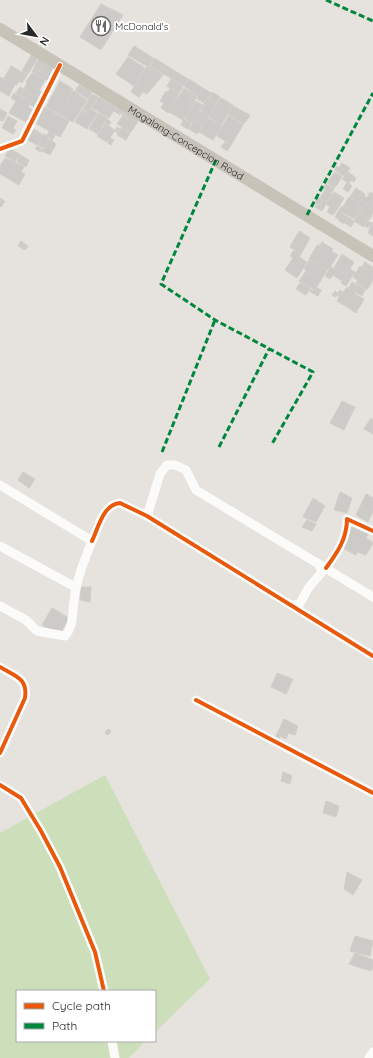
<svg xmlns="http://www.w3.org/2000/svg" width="373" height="1058" viewBox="0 0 373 1058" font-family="Quicksand,sans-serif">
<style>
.green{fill:#cddfba}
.building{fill:#cdcbc8;stroke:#d1ceca}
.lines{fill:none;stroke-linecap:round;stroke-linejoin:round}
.minor{stroke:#fbfbfa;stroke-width:9}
.major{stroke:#c7c3b9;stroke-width:12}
.quiet{stroke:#00873e;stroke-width:3;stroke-dasharray:6 3;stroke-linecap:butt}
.cycleway-casing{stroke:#fff;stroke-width:6}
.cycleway{stroke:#e8590c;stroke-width:4}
.labels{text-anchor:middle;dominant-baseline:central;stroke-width:4;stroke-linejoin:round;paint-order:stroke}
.poi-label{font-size:10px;fill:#282828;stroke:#fff;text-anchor:start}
.street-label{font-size:10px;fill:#282828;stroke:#fff}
</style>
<rect width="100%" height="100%" fill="#e6e2de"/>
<path class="green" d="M105 775 210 979 155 1032V991H17V1041H146L129 1058H0V833Z"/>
<g class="building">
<path d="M101 4 123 15 101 50 80 37Z"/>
<path d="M134 46 153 58 148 67 128 55Z"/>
<path d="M33 52 39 56 28 74 22 71Z"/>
<path d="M40 57 57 67 51 77 34 67Z"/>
<path d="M128 57 145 68 134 86 116 74Z"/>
<path d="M154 58 188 79 184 86 150 66Z"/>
<path d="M11 66 27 75 22 83 19 81 17 85 4 78Z"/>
<path d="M149 66 163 75 147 94 143 92 139 97 131 92 146 68Z"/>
<path d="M34 68 50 77 48 81 32 72Z"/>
<path d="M32 73 45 80 39 90 26 82Z"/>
<path d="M0 77 15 84 9 96 0 91Z"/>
<path d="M171 79 183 87 179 93 167 86Z"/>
<path d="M189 79 203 88 198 96 184 86Z"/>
<path d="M60 81 73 89 59 114 46 107Z"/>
<path d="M27 83 42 92 39 98 24 89Z"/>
<path d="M79 85 92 92 88 99 75 91Z"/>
<path d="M20 87 30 93 27 99 16 93Z"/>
<path d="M170 88 179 94 168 113 161 108 164 103 160 101 166 91 168 92Z"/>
<path d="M184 88 193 93 190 98 195 101 183 120 169 112Z"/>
<path d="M203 88 211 93 204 103 197 99Z"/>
<path d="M73 91 87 100 73 122 59 114Z"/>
<path d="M212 92 220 97 216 104 208 99Z"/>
<path d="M14 93 31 102 28 107 33 110 26 122 9 113 16 101 11 98Z"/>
<path d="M31 93 39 98 34 107 30 105 32 102 27 99Z"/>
<path d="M92 94 98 97 88 113 83 109Z"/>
<path d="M193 94 197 96 195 100 191 98Z"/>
<path d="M99 97 116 107 109 118 92 108Z"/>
<path d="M221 98 233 105 221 125 209 117Z"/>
<path d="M207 99 216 104 209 116 201 110Z"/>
<path d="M196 101 203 105 192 123 185 118Z"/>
<path d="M118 106 123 110 120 115 114 111Z"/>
<path d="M233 106 250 115 244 124 228 115Z"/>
<path d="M44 107 69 121 60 137 35 123Z"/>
<path d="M0 109 7 113 3 121 0 120Z"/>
<path d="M91 109 97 113 87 129 75 122 82 110 88 114Z"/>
<path d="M124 110 141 116 137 123 122 114Z"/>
<path d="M200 111 209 116 203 126 194 120Z"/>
<path d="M98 113 107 118 98 134 89 129Z"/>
<path d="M123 115 137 123 131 132 117 124Z"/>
<path d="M8 116 17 121 13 128 16 130 13 134 2 128Z"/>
<path d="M228 116 243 125 231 145 217 136Z"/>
<path d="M208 118 222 126 213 140 199 132Z"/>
<path d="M107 119 111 122 109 125 105 123Z"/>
<path d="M184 119 191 123 188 129 181 125Z"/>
<path d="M194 121 202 126 197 134 189 129Z"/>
<path d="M105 124 115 130 107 142 97 136Z"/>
<path d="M117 127 120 129 117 133 115 131Z"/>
<path d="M122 127 130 133 126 140 117 135Z"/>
<path d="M34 129 43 135 37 145 28 140Z"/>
<path d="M49 131 55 135 52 141 47 135Z"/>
<path d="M44 134 49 137 43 148 38 145Z"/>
<path d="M110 138 114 140 111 145 108 143Z"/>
<path d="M48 139 56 144 50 155 42 151Z"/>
<path d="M225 142 231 145 227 151 221 147Z"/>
<path d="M37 146 42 149 41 152 35 149Z"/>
<path d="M9 149 20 154 15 162 5 156Z"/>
<path d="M20 155 29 160 26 167 17 162Z"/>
<path d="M5 158 24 167 21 172 25 174 19 185 0 174V166Z"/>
<path d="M342 163 350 168 344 176 335 170 337 166 339 168Z"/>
<path d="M335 172 342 176 337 185 329 180Z"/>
<path d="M348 172 356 178 354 182 351 180 349 183 342 179Z"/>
<path d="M329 180 336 185 334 188 327 183Z"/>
<path d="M347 182 352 186 348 192 343 189Z"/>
<path d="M326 184 334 189 331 193 323 189Z"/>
<path d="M356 188 365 194 359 203 350 197Z"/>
<path d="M325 190 332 194 327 202 320 198Z"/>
<path d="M334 192 344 198 336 211 326 204Z"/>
<path d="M370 192 373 194V207L366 202 362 208 358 206 364 196 367 198Z"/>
<path d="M318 197 322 200 319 205 315 202Z"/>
<path d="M349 197 359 203 353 213 343 207Z"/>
<path d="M0 198 5 201 1 207 0 206Z"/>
<path d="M323 200 327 202 322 211 315 207 317 204 320 205Z"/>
<path d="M366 203 373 207V212L364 206Z"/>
<path d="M342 206 353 213 355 210 358 213 354 219 339 210Z"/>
<path d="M358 206 362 208 359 213 355 210Z"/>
<path d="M364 206 373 212 370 219 360 213Z"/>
<path d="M330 207 336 211 333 215 327 212Z"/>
<path d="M339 210 342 212 338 219 335 217Z"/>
<path d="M342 213 348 217 344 224 338 220Z"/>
<path d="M359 213 369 219 364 227 354 221Z"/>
<path d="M349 217 354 222 351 227 345 223Z"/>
<path d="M368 221 371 223 368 228 365 226Z"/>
<path d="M372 222 373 223V236L368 233Z"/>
<path d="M299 231 310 238 301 254 290 247Z"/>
<path d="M21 241 28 246 25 250 18 246Z"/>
<path d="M322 242 333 249 331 251 338 255 328 270 309 259 317 245 319 246Z"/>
<path d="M294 250 301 255 299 257 307 262 297 278 285 270 293 258 290 256Z"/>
<path d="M342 254 354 262 346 275 334 268Z"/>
<path d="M309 260 327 270 321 280 304 269Z"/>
<path d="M365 262 367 263 364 268 362 267Z"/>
<path d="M367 264 373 267V280L367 290 356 283Z"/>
<path d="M360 266 364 269 357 280 353 277Z"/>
<path d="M331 267 346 275 342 281 333 275 330 279 325 276Z"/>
<path d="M350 269 355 272 346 286 341 283Z"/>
<path d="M306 271 321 280 315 290 299 281Z"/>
<path d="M352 282 365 290 362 296 349 288Z"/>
<path d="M300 283 310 288 306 295 296 289Z"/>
<path d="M347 287 356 292 352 298 343 292Z"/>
<path d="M317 288 321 290 318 296 309 291 310 289 314 291Z"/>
<path d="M340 290 343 292 339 297 337 296Z"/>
<path d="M335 291 338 293 335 297 332 295Z"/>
<path d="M343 292 349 296 343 305 337 301Z"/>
<path d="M355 294 364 299 356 313 347 307Z"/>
<path d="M349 296 352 298 347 307 344 305Z"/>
<path d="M342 401 355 407 344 430 330 423Z"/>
<path d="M371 418 373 420V434L364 429Z"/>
<path d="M23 472 35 479 29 488 18 480Z"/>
<path d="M340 492 352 498 347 513 334 510Z"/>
<path d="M366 494 373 498V511L368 522 356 515Z"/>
<path d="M313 498 325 506 316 522 303 517Z"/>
<path d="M307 520 316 524 312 531 302 527Z"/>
<path d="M351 527 368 534 366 538 373 543 366 555 357 552 356 555 343 548Z"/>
<path d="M81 587H91L90 602 80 600Z"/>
<path d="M52 608 69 618 60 634 42 625Z"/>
<path d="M277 673 293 679 286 694 271 687Z"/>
<path d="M284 719 298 726 295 735 288 733 286 739 280 736 279 741 275 738Z"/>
<path d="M108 729 111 731 108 735 105 733Z"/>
<path d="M283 772 292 776 290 784 281 781Z"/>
<path d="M326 801 339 806 336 817 323 813Z"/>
<path d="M347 872 362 880 353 895 344 889Z"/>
<path d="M355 936 373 941 370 956 350 951Z"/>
<path d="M355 953 373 960V968L371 971 349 964Z"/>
</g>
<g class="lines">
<g class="minor">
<path d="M0 149 22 141 60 65"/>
<path d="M0 485 92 541C82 566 75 583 73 610 72 620 72 628 65 636L37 631 26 620 0 606"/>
<path d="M147 516 160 474 167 465H175L186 470 196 490 373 597"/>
<path d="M92 541C98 529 103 504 120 503L147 516 373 656"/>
<path d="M0 546 75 587"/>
<path d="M326 568C337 553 347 539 347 519L373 531"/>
<path d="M291 605H299L309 587 322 572 318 563"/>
<path d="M0 667C15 676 28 678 25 698L0 753"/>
<path d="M196 700 373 793"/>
<path d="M0 785 21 798 41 831 60 867 95 952 104 991"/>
<path d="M112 1041 115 1058"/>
<path d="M369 1058 373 1052"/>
</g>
<path class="major" id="s1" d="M0 29 373 256"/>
<g class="quiet">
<path d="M326 0 373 21"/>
<path d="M216 160 161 284 215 320 313 372 272 444"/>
<path d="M307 215 373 93"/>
<path d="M219 447 269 349"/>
<path d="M162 452 215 320"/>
</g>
<defs>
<g id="cycleway">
<path d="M0 149 22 141 60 65"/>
<path d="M92 541C98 529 103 504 120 503L147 516 373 656"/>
<path d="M326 568C337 553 347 539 347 519L373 531"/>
<path d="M0 667C15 676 28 678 25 698L0 753"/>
<path d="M196 700 373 793"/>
<path d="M0 785 21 798 41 831 60 867 95 952 104 991"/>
</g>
</defs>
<use href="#cycleway" class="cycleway-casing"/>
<use href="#cycleway" class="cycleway"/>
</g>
<defs>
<symbol id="restaurant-ring" viewBox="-11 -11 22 22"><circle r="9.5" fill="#fff" stroke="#6a6968" stroke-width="1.5"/><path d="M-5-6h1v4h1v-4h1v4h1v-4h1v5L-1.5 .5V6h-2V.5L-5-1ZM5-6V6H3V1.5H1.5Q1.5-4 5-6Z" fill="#6a6968"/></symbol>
</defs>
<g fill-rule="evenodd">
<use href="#restaurant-ring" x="90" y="15" width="22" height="22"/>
</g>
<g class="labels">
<g class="poi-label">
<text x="115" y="26">McDonald's</text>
</g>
<g class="street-label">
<text stroke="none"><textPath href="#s1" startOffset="218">Magalang-Concepcion Road</textPath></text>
</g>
</g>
<rect x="16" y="990" width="140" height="52" fill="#ffffff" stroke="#a9a9a9"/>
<rect x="24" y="1003" width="20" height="6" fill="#e8590c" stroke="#a9a9a9"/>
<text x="52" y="1010" font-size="12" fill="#282828">Cycle path</text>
<rect x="24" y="1023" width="20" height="6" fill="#00873e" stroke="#a9a9a9"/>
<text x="52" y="1030" font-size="12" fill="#282828">Path</text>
<g transform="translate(36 36) rotate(122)" stroke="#ffffff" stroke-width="3" paint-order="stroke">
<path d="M0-3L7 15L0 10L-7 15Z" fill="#282828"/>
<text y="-6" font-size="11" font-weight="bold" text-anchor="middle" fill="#282828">N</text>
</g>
</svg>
